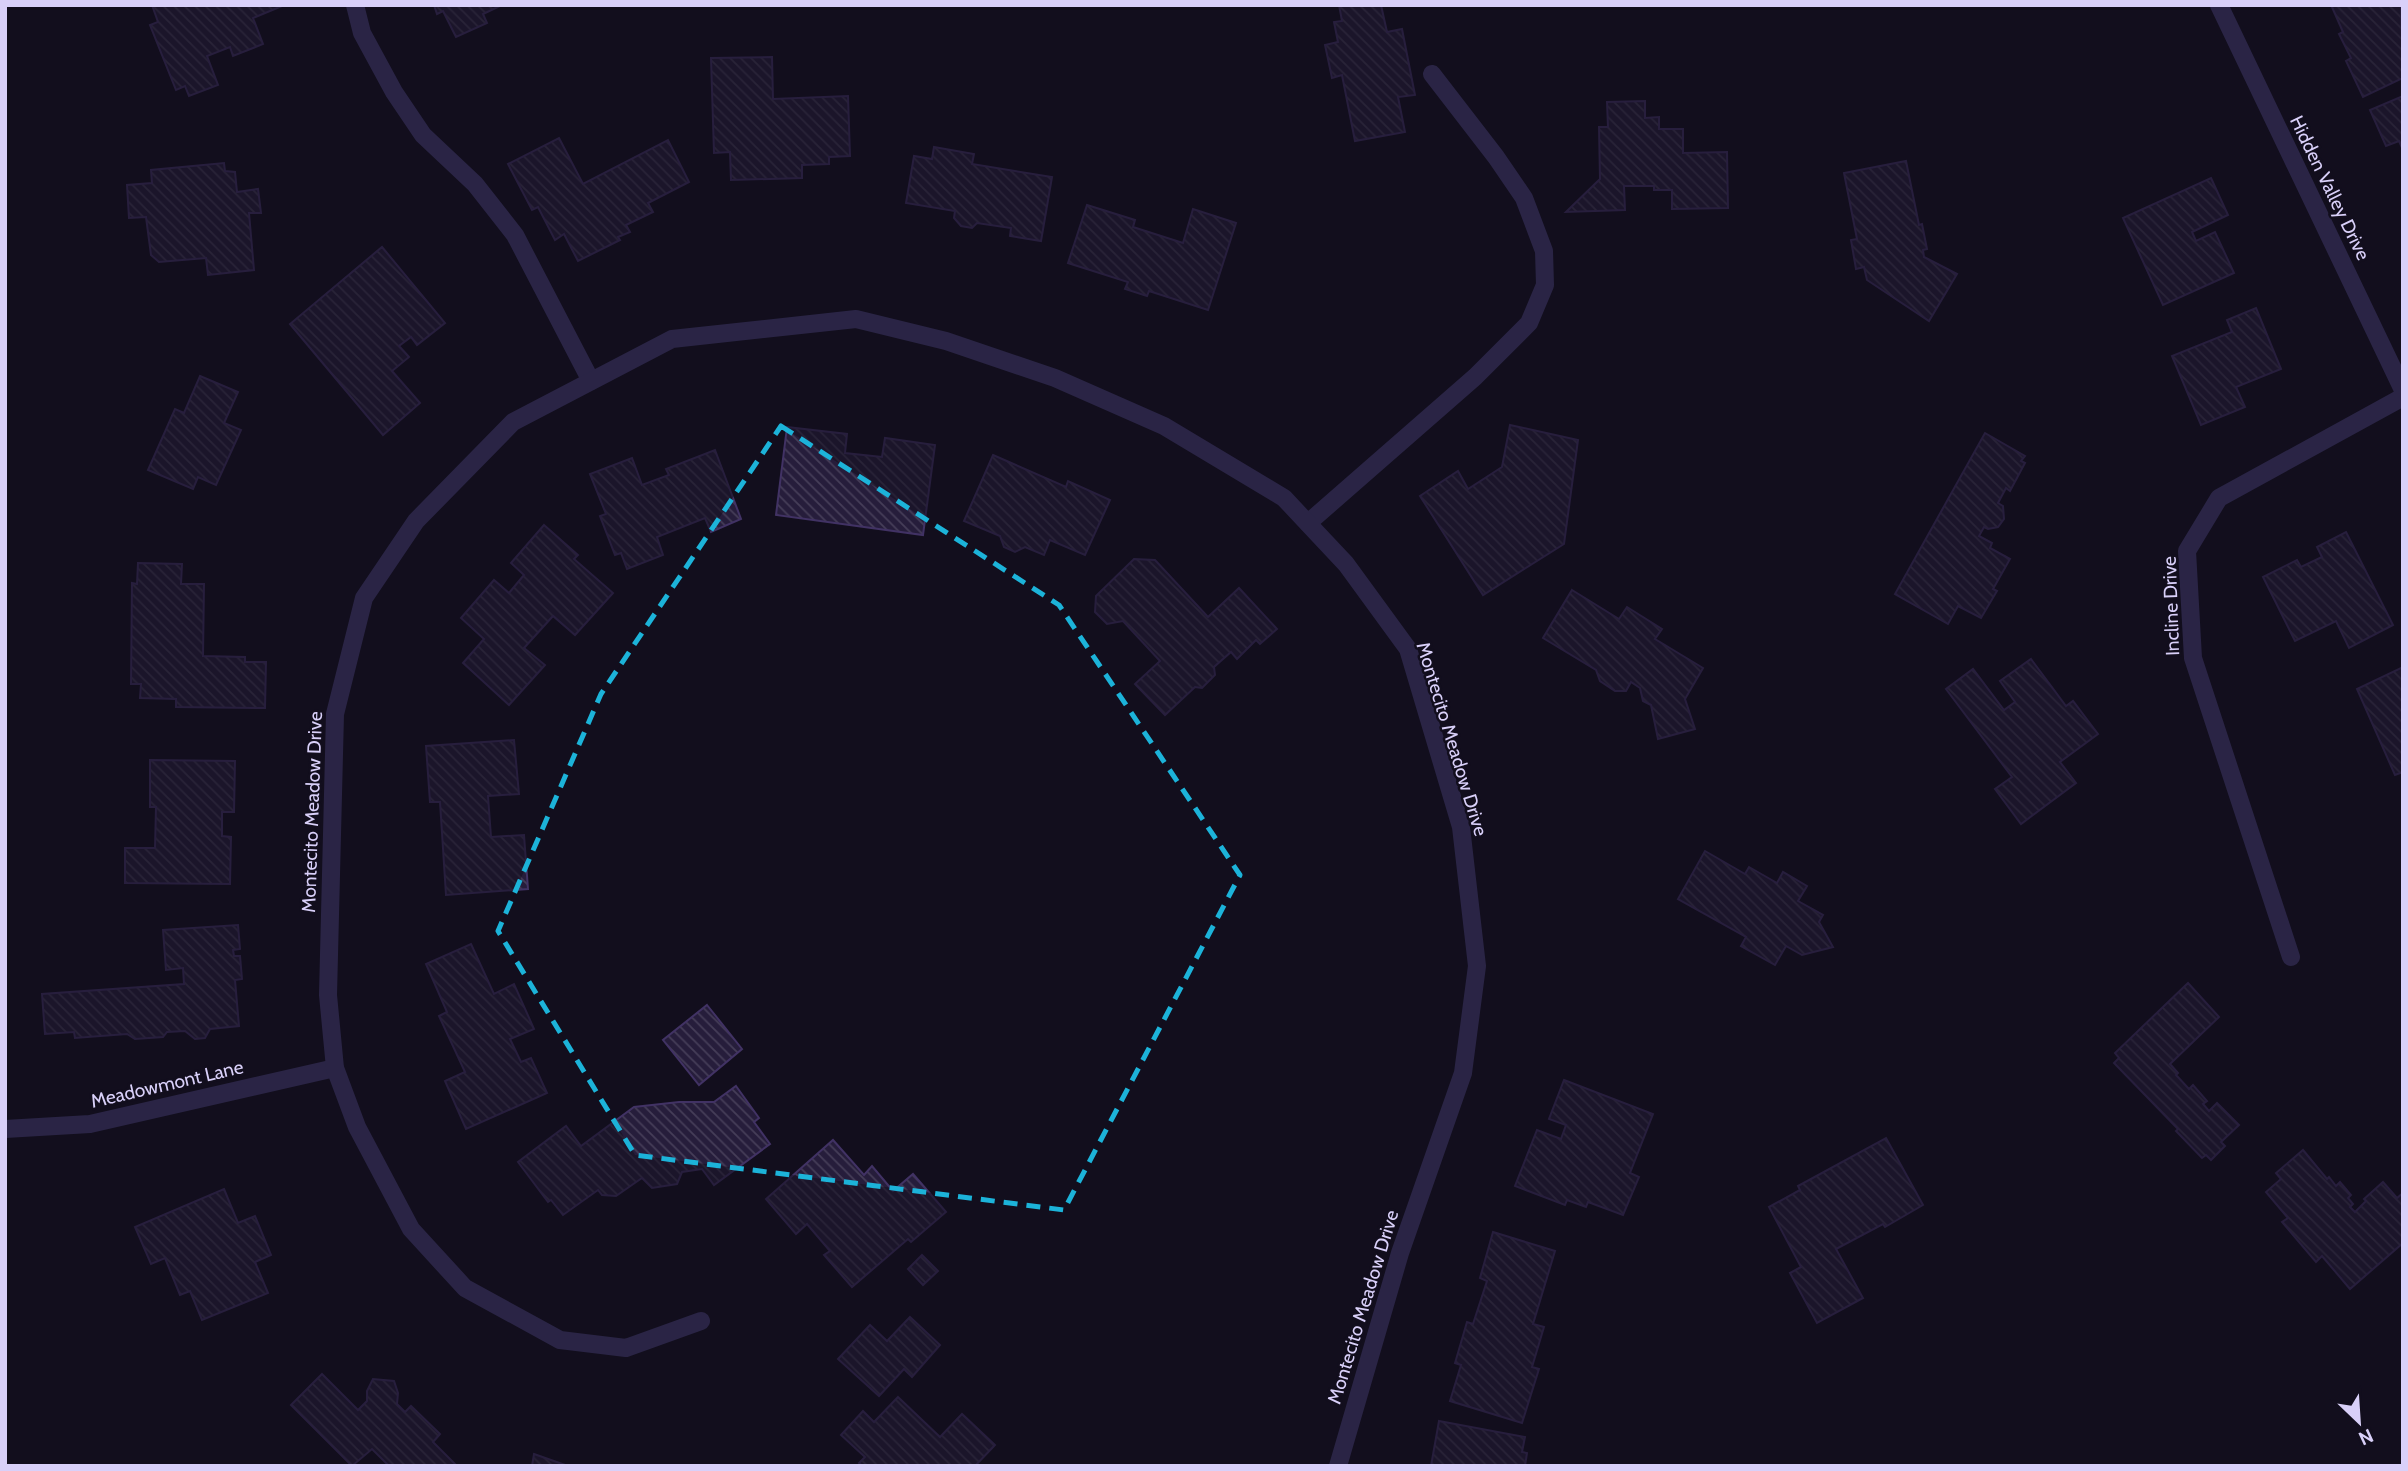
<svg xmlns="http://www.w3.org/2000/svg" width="2408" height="1471" viewBox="0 0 2408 1471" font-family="Cabin,sans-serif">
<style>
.building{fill:url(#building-back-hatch);stroke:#413264;stroke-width:2}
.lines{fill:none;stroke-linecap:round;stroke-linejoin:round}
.lane{stroke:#473f76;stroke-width:18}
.street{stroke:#473f76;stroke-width:18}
.marked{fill:none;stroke:#1cb3d9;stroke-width:5;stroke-dasharray:14 9;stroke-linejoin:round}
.labels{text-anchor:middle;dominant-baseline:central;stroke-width:5;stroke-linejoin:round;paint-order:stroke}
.street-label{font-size:19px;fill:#d9d0f9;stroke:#120e1d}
</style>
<defs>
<pattern id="building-back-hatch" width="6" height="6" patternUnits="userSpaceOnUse" patternTransform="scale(1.75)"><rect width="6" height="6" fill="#261d3b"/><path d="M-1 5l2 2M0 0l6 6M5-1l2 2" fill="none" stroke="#453d58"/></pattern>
</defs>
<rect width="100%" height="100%" fill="#120e1d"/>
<g class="building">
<path d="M152 5H282V6L253 18 263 44 233 56 230 47 207 56 218 85 189 96 185 86 176 90 150 25 158 22Z"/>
<path d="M434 5H502L483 14 487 23 456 37 443 11 437 14Z"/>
<path d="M1339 5H1381L1387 32 1402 29 1415 95 1398 97 1405 132 1355 141 1342 75 1332 78 1325 45 1338 42 1334 22 1342 21Z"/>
<path d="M2335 5H2401L2403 78 2363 97 2346 61 2351 58 2339 34 2343 32 2332 7Z"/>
<path d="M772 57 773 99 848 96 850 156 829 157V164L802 165V178L731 180 730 152 714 153 711 58Z"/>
<path d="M2403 96V150L2399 141 2386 146 2370 110Z"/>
<path d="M1645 101V118L1659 117V129H1683V153L1727 152 1728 208 1672 209V190H1654V186H1624L1625 210 1566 212 1600 179 1599 127H1608L1607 102Z"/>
<path d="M559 138 583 184 668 140 689 182 648 203 653 212 626 225 630 232 618 237 620 240 578 261 564 234 555 240 538 207 532 210 508 164Z"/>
<path d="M934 147 974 154 972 164 1052 177 1041 241 1010 236 1011 228 977 223 972 228 961 226 954 218 955 211 906 203 914 156 932 159Z"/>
<path d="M1906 161 1919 225 1922 224 1927 249 1923 250 1924 257 1957 274 1929 321 1867 280 1864 267 1856 269 1851 240 1857 239 1844 173Z"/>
<path d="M224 163 225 171 235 172 237 192 258 189 261 213H249L254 270 208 275 206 258 159 262 151 255 146 217 129 218 127 185 152 183 151 170Z"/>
<path d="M2211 178 2228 215 2192 232 2196 241 2215 232 2234 273 2163 305 2123 218Z"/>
<path d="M1087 205 1135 220 1133 227 1183 243 1193 209 1236 223 1208 310 1149 291 1147 296 1125 289 1128 282 1068 263Z"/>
<path d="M382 247 445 323 417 345 411 337 399 346 409 357 392 371 420 403 383 435 290 324Z"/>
<path d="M2256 308 2281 369 2236 387 2245 407 2201 425 2172 356 2232 332 2227 320Z"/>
<path d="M200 376 238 392 224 423 241 430 216 485 198 477 193 489 148 470 175 409 184 413Z"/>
<path d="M1510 425 1578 440 1564 544 1483 595 1420 496 1458 471 1468 489 1502 467Z"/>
<path d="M787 427 847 434 845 453 882 457 885 438 935 445 923 535 776 515Z"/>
<path d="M1985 433 2025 456 2021 461 2025 463 2010 491 2006 488 1998 503 2003 506 2004 519 1998 527 1988 529 1984 527 1979 536 1992 543 1990 548 2010 559 1993 589 1997 591 1981 618 1958 606 1948 624 1895 594Z"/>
<path d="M715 450 741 519 711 532 705 518 657 537 663 555 627 569 621 553 615 555 600 516 606 514 590 474 632 458 642 485 669 475 666 469Z"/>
<path d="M993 455 1066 487 1068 481 1110 500 1085 555 1050 540 1044 555 1025 547 1015 552 1004 547 1000 536 964 521Z"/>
<path d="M544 525 578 555 574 559 613 593 575 635 553 616 524 648 545 665 509 705 463 663 484 639 461 618 494 580 509 593 524 575 511 563Z"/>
<path d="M2346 532 2393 625 2349 648 2336 621 2295 641 2263 577 2297 560 2301 567 2322 557 2317 547Z"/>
<path d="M1134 559 1155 560 1208 617 1239 588 1277 629 1260 644 1256 640 1237 659 1231 652 1214 667 1215 675 1202 688 1195 687 1165 715 1135 684 1160 661 1123 621 1107 624 1095 612 1096 596Z"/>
<path d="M138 563 182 564 181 584H204L203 656 245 657V662H266L265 708 176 707V699L140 698 141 684H131L132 583 137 584Z"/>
<path d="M1572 590 1619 619 1627 607 1662 629 1655 639 1703 668 1685 699 1695 729 1658 739 1651 705 1643 701 1640 688 1631 682 1626 691H1615L1600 681 1596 670 1543 638Z"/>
<path d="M2031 659 2066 706 2073 701 2098 734 2060 762 2076 783 2021 824 1995 789 2012 777 1946 689 1973 669 2004 710 2015 702 2000 681Z"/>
<path d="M2403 667V772L2395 775 2357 689Z"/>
<path d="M514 740 519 794 488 796 491 837 524 835 528 889 446 895 440 802H430L426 746Z"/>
<path d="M150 760 235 761 234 812H222V836L231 837 230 884 125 883V848H155L156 807H150Z"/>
<path d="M1705 851 1745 874 1749 867 1777 883 1783 872 1807 886 1798 901 1823 915 1819 922 1833 947 1802 955 1786 946 1775 965 1741 946 1746 937 1678 899Z"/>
<path d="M238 925 240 949 233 950 234 956H240L242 979 235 980 239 1026 210 1029 205 1038 195 1039 185 1031 167 1032 163 1037 135 1039 127 1034 75 1038 74 1032 45 1034 42 994 184 984 183 968 166 970 163 930Z"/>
<path d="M471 944 494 994 514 984 534 1029 510 1039 521 1062 531 1058 547 1093 466 1129 445 1081 465 1072 439 1016 447 1012 426 964Z"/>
<path d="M2188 983 2219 1017 2170 1064 2178 1073 2176 1075 2189 1089 2193 1085 2207 1101 2203 1104 2209 1111 2217 1103 2239 1125 2221 1142 2225 1146 2211 1160 2206 1155 2202 1158 2176 1131 2178 1129 2114 1063 2119 1058 2115 1053Z"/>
<path d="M707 1005 742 1049 699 1085 663 1040Z"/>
<path d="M1564 1080 1653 1114 1630 1173 1639 1177 1623 1215 1588 1202 1586 1207 1567 1200 1565 1205 1515 1186 1537 1130 1561 1139 1566 1125 1549 1119Z"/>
<path d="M736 1086 759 1118 754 1122 770 1144 714 1185 702 1169 682 1172 677 1184 652 1188 642 1178 616 1196 602 1195 598 1190 563 1215 551 1200 548 1202 518 1162 566 1126 581 1146 634 1107 679 1102H714Z"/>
<path d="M1886 1138 1923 1205 1885 1227 1883 1224 1836 1249 1863 1298 1817 1323 1790 1273 1801 1267 1769 1207 1800 1190 1798 1186Z"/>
<path d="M833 1140 864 1175 872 1166 893 1191 913 1174 946 1212 911 1242 908 1239 852 1287 824 1255 830 1251 807 1224 796 1234 766 1199Z"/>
<path d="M2303 1150 2327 1179 2329 1177 2336 1186 2340 1182 2351 1195 2348 1198 2353 1204 2350 1207 2355 1212 2366 1201 2364 1199 2383 1182 2397 1198 2403 1193V1243L2350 1289 2322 1256 2316 1262 2282 1222 2288 1218 2266 1192 2281 1179 2276 1173Z"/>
<path d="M224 1189 238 1223 255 1216 271 1255 255 1262 268 1293 202 1320 190 1291 180 1295 165 1258 151 1264 135 1227Z"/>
<path d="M1493 1232 1555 1251 1533 1324 1544 1327 1532 1367 1539 1369 1522 1423 1450 1401 1461 1365 1455 1363 1467 1322 1473 1324 1487 1281 1480 1278Z"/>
<path d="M922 1255 938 1271 923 1285 908 1269Z"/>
<path d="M910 1317 940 1345 912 1377 904 1369 879 1396 838 1359 870 1325 887 1341Z"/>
<path d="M322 1374 358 1410 367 1401V1391L373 1379 394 1381 398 1393 397 1404 405 1412 411 1406 440 1434 433 1442 456 1465 389 1466 372 1449 352 1466 291 1405Z"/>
<path d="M898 1397 940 1437 962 1414 995 1445 975 1466H862L859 1463 865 1457 841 1435 863 1411 874 1422Z"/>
<path d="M1439 1421 1525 1437 1522 1452 1527 1453 1525 1466H1431Z"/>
<path d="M534 1454 568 1466H532Z"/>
</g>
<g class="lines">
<g class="lane">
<path d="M355 5 362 33 394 92 423 135 475 184 515 235 591 381"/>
<path d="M1308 523 1475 377 1529 323 1545 285 1544 251 1524 198 1496 157 1432 74"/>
</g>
<g class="street">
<path d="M2219 5 2403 390"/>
<path d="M2291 957 2193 658 2187 551 2219 498 2403 397"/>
<path d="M5 1129 90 1124 335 1068"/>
<path d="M701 1321 626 1348 560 1340 465 1288 411 1229 357 1127 335 1068 328 995 335 714 364 598 416 521 513 422 672 339 856 319 946 341 1055 378 1164 426 1284 498 1346 564 1408 649 1461 827 1477 966 1463 1073 1400 1253 1338 1466"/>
</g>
</g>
<path d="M0 0H2408V1471H0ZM781 426 1059 605 1240 875 1064 1210 635 1155 498 931 601 694Z" fill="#120e1d" fill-opacity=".55" fill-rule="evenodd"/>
<path class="marked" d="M781 426 1059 605 1240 875 1064 1210 635 1155 498 931 601 694Z"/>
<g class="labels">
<g class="street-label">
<text transform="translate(2330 188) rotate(64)">Hidden Valley Drive</text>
<text transform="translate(2171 606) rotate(-92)">Incline Drive</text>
<text transform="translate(1452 739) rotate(73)">Montecito Meadow Drive</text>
<text transform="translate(312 812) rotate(-88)">Montecito Meadow Drive</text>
<text transform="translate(167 1084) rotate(-13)">Meadowmont Lane</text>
<text transform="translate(1363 1307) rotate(-73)">Montecito Meadow Drive</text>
</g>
</g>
<rect width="2408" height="1471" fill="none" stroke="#d9d0f9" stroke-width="14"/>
<g transform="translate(2359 1422) rotate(155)" stroke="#120e1d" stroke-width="5" paint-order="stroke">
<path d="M0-5L12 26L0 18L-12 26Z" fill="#d9d0f9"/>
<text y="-10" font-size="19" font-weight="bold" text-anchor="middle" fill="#d9d0f9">N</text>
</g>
</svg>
